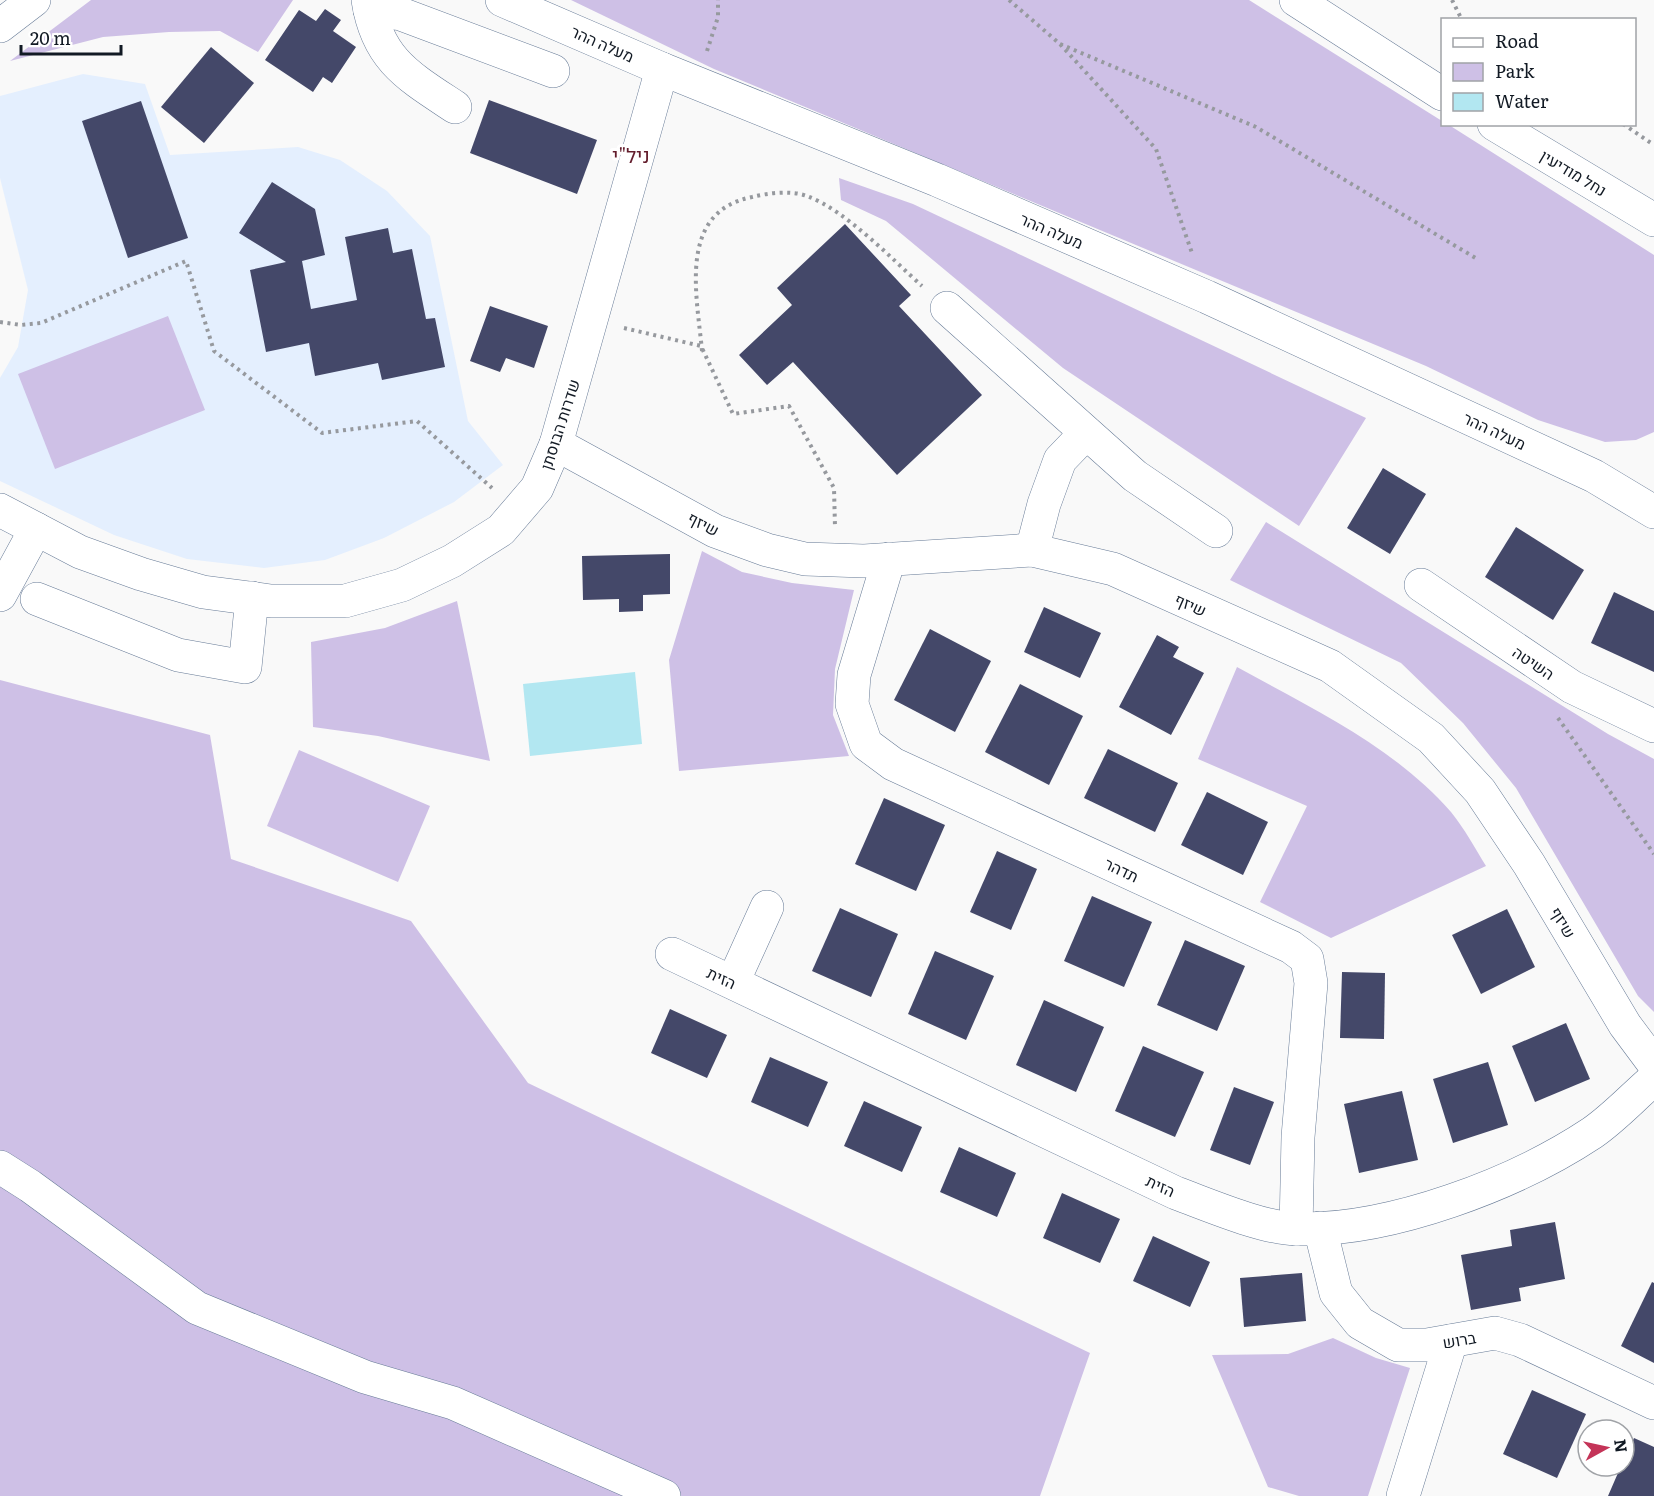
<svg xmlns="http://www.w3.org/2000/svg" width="1654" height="1496" viewBox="0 0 1654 1496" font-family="Literata,Heebo,serif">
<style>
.built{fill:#e4effe}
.green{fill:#cec0e6}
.water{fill:#b2e7f1}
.building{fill:#444869}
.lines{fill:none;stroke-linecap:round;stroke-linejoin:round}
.minor-casing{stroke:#677b97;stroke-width:34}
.path{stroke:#96999e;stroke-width:4;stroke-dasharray:3 4.5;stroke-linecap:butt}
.minor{stroke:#fff;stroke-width:33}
.labels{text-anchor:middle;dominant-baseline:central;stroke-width:6;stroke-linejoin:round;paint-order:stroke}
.street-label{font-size:16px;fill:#121a24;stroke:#fff}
.quarter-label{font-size:20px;fill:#631d2c;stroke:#fff}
</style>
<rect width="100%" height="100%" fill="#f9f9f9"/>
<path class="built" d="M83 74 145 84 170 155 298 147 340 160 387 191 430 236 468 421 503 465 454 502 384 538 325 560 264 568 187 559 114 535 0 481V378L18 347 28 290 0 178V96Z"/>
<g class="green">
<path d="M91 0H293L258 52 220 31 169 32 103 37 10 61Z"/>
<path d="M571 0H1249L1442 121V124L1449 125 1654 255V432L1636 440 1605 442 1538 420 1426 366 714 69Z"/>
<path d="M839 178 913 204 1366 418 1299 526 1063 368 886 221 841 200Z"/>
<path d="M168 316 205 410 55 469 18 374Z"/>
<path d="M1266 522 1608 734 1654 759V1012L1638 996 1516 788 1463 723 1401 663 1230 580Z"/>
<path d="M702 551 742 572 792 583 854 590 835 669 833 715 849 756 679 771 669 660Z"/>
<path d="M457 601 490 761 378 736 313 727 311 642 385 628Z"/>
<path d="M1237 667C1313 709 1393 746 1451 812 1464 828 1475 848 1486 866L1331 938 1260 902 1307 806 1198 759Z"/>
<path d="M0 680 210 735 231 859 411 921 528 1083 1090 1353 1040 1496H0Z"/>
<path d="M299 750 430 806 398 882 267 826Z"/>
<path d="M1333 1338 1376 1358 1410 1368 1368 1496H1299L1268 1487 1212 1355 1288 1354Z"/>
</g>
<path class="water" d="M635 672 642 744 530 756 523 684Z"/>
<g class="building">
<path d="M325 9 341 20 333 31 356 47 332 83 323 77 313 92 265 60 299 10 316 21Z"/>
<path d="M211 47 254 83 204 143 161 107Z"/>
<path d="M489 100 597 140 577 194 470 153Z"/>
<path d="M141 101 188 238 128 258 82 121Z"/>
<path d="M272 182 315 209 325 255 302 261 311 309 357 300 345 237 388 228 393 253 412 249 426 319 435 318 445 367 382 380 378 363 315 376 309 343 266 352 250 270 286 262 239 233Z"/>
<path d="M845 224 911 295 899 306 982 395 897 475 793 362 767 385 739 355 792 305 777 288Z"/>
<path d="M490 306 548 326 534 368 506 358 500 372 470 361Z"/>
<path d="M1383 468 1426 494 1390 554 1347 528Z"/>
<path d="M1516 527 1584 570 1553 620 1485 577Z"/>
<path d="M670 554V594L643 595V611L619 612V599L583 600 582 556Z"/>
<path d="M1614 592 1654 611V672L1591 643Z"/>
<path d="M1044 607 1101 633 1080 678 1024 652Z"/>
<path d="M930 629 991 661 955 732 894 700Z"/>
<path d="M1157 635 1179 647 1173 657 1204 673 1171 735 1119 707Z"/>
<path d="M1020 684 1083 716 1049 785 985 752Z"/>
<path d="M1108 749 1178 783 1155 832 1084 798Z"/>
<path d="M1207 792 1268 822 1243 875 1181 845Z"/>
<path d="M884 798 945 825 916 891 855 864Z"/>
<path d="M997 851 1037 869 1011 930 970 912Z"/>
<path d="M1092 896 1152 922 1124 987 1064 961Z"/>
<path d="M840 908 898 934 871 997 812 971Z"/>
<path d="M1507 909 1535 967 1481 994 1452 935Z"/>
<path d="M1185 940 1245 966 1217 1031 1157 1005Z"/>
<path d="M935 951 994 976 966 1040 908 1014Z"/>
<path d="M1342 972 1385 973 1384 1039 1340 1038Z"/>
<path d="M1044 1000 1104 1027 1076 1092 1016 1065Z"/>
<path d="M670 1009 727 1035 707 1078 651 1053Z"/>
<path d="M1566 1023 1590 1079 1535 1102 1512 1046Z"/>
<path d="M1143 1046 1204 1072 1175 1137 1115 1111Z"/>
<path d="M770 1057 828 1082 808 1127 751 1102Z"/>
<path d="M1488 1062 1508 1125 1453 1143 1433 1079Z"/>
<path d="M1234 1087 1274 1102 1250 1165 1210 1150Z"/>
<path d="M1402 1091 1418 1160 1359 1173 1344 1104Z"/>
<path d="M864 1101 922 1127 902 1172 844 1146Z"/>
<path d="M959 1147 1016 1173 997 1217 940 1192Z"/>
<path d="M1062 1193 1120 1219 1100 1263 1043 1238Z"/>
<path d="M1555 1222 1565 1279 1519 1288 1521 1301 1471 1310 1461 1255 1512 1246 1510 1230Z"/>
<path d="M1153 1236 1210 1262 1190 1307 1133 1281Z"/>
<path d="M1302 1273 1306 1321 1244 1327 1240 1278Z"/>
<path d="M1652 1282 1654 1283V1363L1621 1346Z"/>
<path d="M1532 1390 1586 1414 1557 1478 1503 1454Z"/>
<path d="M1634 1438 1654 1447V1496H1608L1621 1466H1624V1459Z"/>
</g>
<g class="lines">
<defs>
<g id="minor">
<path d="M368 0C377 59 408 76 455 107"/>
<path d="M502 0 662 69 937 180 1207 297 1594 476 1654 512"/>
<path d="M1296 0 1442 94"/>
<path d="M370 10 401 14 553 71"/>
<path d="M0 26 34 0"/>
<path d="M1494 124 1654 220"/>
<path d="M947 308 1135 476 1216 531"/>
<path d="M556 444 715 531 767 550 805 559 864 561 1032 550 1113 569 1330 666 1431 738 1480 791 1529 864 1625 1025 1654 1064"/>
<path d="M0 510 80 552 141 574 203 592 271 601H345L402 585 452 561 501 530 537 488 556 444 662 69"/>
<path d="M1032 550 1044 504 1060 460 1085 434"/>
<path d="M889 559 854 675 852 704 866 744 893 764 1291 947 1307 959 1311 983 1298 1137 1296 1229"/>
<path d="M1421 585 1572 687 1654 726"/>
<path d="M0 595 36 529"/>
<path d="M37 599 178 655 245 667 252 598"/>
<path d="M672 954 1176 1193C1209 1205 1264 1229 1298 1229 1391 1231 1515 1184 1592 1133 1614 1118 1634 1096 1654 1079"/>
<path d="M733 982 767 907"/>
<path d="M0 1167 30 1186 197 1308 365 1377 453 1403 664 1496"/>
<path d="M1320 1228 1336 1293 1360 1323 1398 1345H1427L1495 1333 1520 1340 1654 1403"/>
<path d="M1403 1496 1451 1341"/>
</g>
</defs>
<use href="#minor" class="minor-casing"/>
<g class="path">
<path d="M1009 0 1060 44 1156 149 1192 253"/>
<path d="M1452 0 1462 20"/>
<path d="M1060 44 1256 127 1479 260"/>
<path d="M707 51 718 17V0"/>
<path d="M1623 124 1654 145"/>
<path d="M0 322 21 325 41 323 186 261 214 351 322 433 417 421 492 488"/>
<path d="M624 328 701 346 733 414 789 406 834 488 835 527"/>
<path d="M702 351C697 295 677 212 752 197 768 193 791 190 807 196 845 210 891 258 922 286"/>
<path d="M1558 718 1654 854"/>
</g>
<use href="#minor" class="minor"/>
</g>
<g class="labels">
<g class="street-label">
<text transform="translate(603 43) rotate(24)">מעלה ההר</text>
<text transform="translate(1574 172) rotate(31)">נחל מודיעין</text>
<text transform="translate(1052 230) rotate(23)">מעלה ההר</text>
<text transform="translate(559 424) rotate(-72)">שדרות הבוסתן</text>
<text transform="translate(1495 430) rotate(25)">מעלה ההר</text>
<text transform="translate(704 523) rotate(27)">שיזף</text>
<text transform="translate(1191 604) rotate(24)">שיזף</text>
<text transform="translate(1534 662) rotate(34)">השיטה</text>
<text transform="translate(1122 869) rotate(25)">תדהר</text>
<text transform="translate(1564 922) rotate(59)">שיזף</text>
<text transform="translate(722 977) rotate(25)">הזית</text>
<text transform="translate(1161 1185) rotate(25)">הזית</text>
<text transform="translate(1459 1339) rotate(-10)">ברוש</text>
</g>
<g class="quarter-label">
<text x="631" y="154">ניל"י</text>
</g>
</g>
<rect x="1441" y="18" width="195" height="108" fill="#ffffff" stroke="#a0a3a7" stroke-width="1.5"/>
<rect x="1453" y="38" width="30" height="9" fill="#ffffff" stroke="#a0a3a7" stroke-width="1.5"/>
<text x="1495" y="48" font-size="18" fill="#121a24">Road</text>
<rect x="1453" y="63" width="30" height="18" fill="#cec0e6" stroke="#a0a3a7" stroke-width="1.5"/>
<text x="1495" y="78" font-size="18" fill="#121a24">Park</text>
<rect x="1453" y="93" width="30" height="18" fill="#b2e7f1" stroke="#a0a3a7" stroke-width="1.5"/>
<text x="1495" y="108" font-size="18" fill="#121a24">Water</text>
<g transform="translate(1606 1448) rotate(82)"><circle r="28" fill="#ffffff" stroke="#a0a3a7" stroke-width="1.5"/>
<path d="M0-4.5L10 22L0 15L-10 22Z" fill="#c43458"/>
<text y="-9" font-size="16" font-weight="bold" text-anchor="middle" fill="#121a24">N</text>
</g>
<path d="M21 45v9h100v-9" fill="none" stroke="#121a24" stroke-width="3"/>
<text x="30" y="45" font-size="18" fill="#121a24" stroke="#ffffff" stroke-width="4.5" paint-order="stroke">20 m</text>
</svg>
